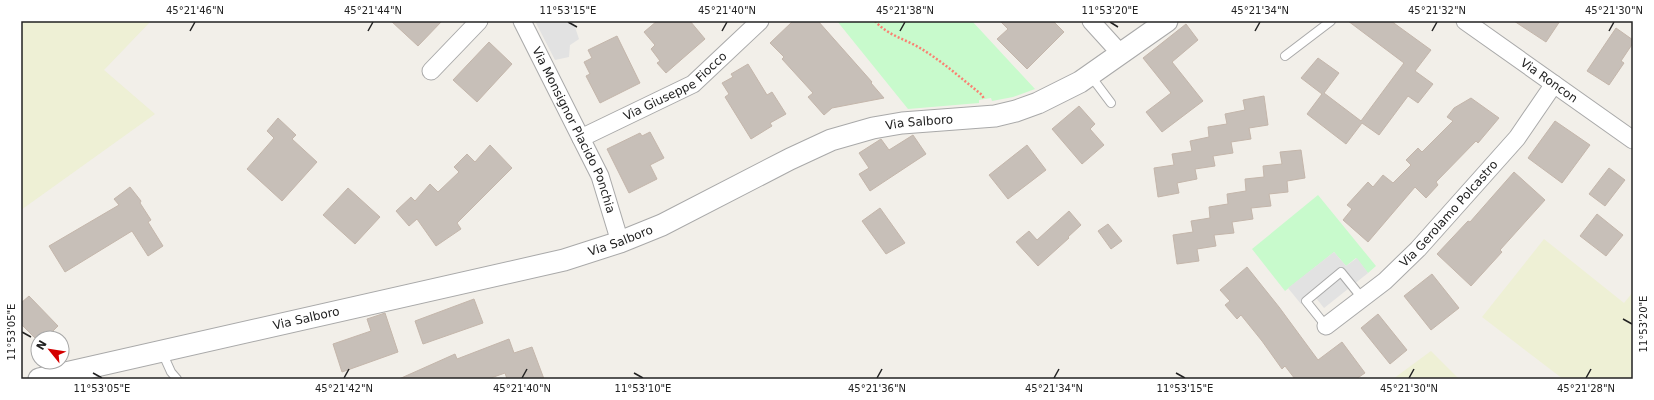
<svg xmlns="http://www.w3.org/2000/svg" width="1654" height="400" viewBox="0 0 1654 400" font-family="'DejaVu Sans',sans-serif">
<style>
.farmland{fill:#eef0d5}
.park{fill:#c8facc}
.parking{fill:#e2e2e2}
.building{fill:#c7bfb8;stroke:#c4b6ab}
.lines{fill:none;stroke-linecap:round;stroke-linejoin:round}
.service-casing{stroke:#a9a9a9;stroke-width:10}
.minor-casing{stroke:#a9a9a9;stroke-width:19}
.tertiary-casing{stroke:#a9a9a9;stroke-width:23}
.path{stroke:#fa8072;stroke-width:2.5;stroke-dasharray:2 2;stroke-linecap:butt}
.service{stroke:#fff;stroke-width:8}
.minor{stroke:#fff;stroke-width:17}
.tertiary{stroke:#fff;stroke-width:21}
.ticks{fill:none;stroke:#222;stroke-width:1.5}
.labels{text-anchor:middle;dominant-baseline:central;stroke-width:3;stroke-linejoin:round;paint-order:stroke}
.street-label{font-size:12px;fill:#222;stroke:#fff}
.neatline{fill:none;stroke:#222;stroke-width:1.5}
.ticks-label{font-size:10px;text-anchor:middle;fill:#222}
</style>
<rect width="100%" height="100%" fill="#f2efe9"/>
<g class="farmland">
<path d="M21 21H151L104 70 155 114 21 210Z"/>
<path d="M1544 239 1624 303 1633 292V379H1563L1482 317Z"/>
<path d="M1431 351 1459 379H1393Z"/>
</g>
<g class="park">
<path d="M837 21H972L1035 89 1013 97 992 101 991 98 979 100V103L908 109Z"/>
<path d="M1318 195 1376 266 1368 273 1356 258 1346 266 1334 252 1285 291 1252 249Z"/>
</g>
<g class="parking">
<path d="M535 21H573L579 39 570 45 569 57 555 60Z"/>
<path d="M1334 252 1346 266 1357 258 1368 273 1324 308 1313 294 1301 304 1288 288Z"/>
</g>
<g class="building">
<path d="M391 21H442L418 46Z"/>
<path d="M657 21H690L705 39 666 73 657 63 660 61 651 49 655 45 644 32Z"/>
<path d="M793 21H818L872 82 871 83 884 98 832 108 824 115 808 97 813 93 782 59 784 57 770 43Z"/>
<path d="M1000 21H1053L1064 32 1027 69 997 39 1008 29Z"/>
<path d="M1348 21H1391L1431 50 1415 71 1433 84 1418 103 1408 96 1379 135 1362 123 1346 144 1307 114 1322 94 1301 78 1318 58 1339 73 1324 93 1361 121 1404 63Z"/>
<path d="M1514 21H1560L1546 42Z"/>
<path d="M1186 24 1198 40 1172 62 1203 101 1162 132 1146 112 1171 93 1143 58Z"/>
<path d="M1616 28 1633 40V43L1621 61 1624 63 1609 85 1587 71Z"/>
<path d="M617 36 640 83 600 103 586 76 590 74 584 62 592 58 588 50Z"/>
<path d="M489 42 512 64 477 102 453 80Z"/>
<path d="M748 64 767 95 772 92 786 114 770 123 772 126 751 139 725 97 729 94 722 83 733 77 731 74Z"/>
<path d="M1264 96 1268 125 1249 128 1251 139 1231 142 1233 153 1213 156 1215 166 1195 169 1197 179 1177 183 1179 193 1158 197 1154 168 1174 165 1172 154 1192 151 1190 141 1209 137 1208 127 1227 124 1225 114 1245 110 1243 100Z"/>
<path d="M1471 98 1499 118 1478 143 1476 141 1436 182 1438 185 1426 198 1415 187 1368 242 1343 220 1352 209 1347 205 1368 182 1373 187 1383 175 1393 183 1411 165 1406 160 1418 148 1422 152 1453 121 1447 117 1454 108Z"/>
<path d="M1079 106 1095 124 1090 129 1104 145 1082 164 1052 129Z"/>
<path d="M278 118 296 135 292 139 317 162 282 201 247 169 274 138 267 131Z"/>
<path d="M1555 121 1590 145 1562 183 1528 158Z"/>
<path d="M650 132 664 158 650 165 657 179 629 193 607 149 640 133 642 136Z"/>
<path d="M913 135 926 154 870 191 859 174 869 168 859 153 881 139 889 150Z"/>
<path d="M490 145 512 168 457 223 461 229 436 246 417 219 409 226 396 211 411 197 415 201 430 184 438 192 459 172 454 167 467 154 475 162Z"/>
<path d="M1027 145 1046 170 1008 199 989 175Z"/>
<path d="M1301 150 1305 178 1287 181 1288 192 1269 194 1271 206 1251 208 1253 219 1232 222 1234 233 1214 235 1216 246 1197 249 1199 261 1177 264 1173 235 1193 232 1191 221 1210 218 1209 207 1228 204 1227 194 1246 191 1245 179 1264 177 1263 166 1282 164 1280 152Z"/>
<path d="M1609 168 1625 180 1605 206 1589 194Z"/>
<path d="M1514 172 1545 200 1500 250 1502 252 1471 286 1437 254 1468 221 1470 222Z"/>
<path d="M130 187 141 201 140 203 151 220 148 222 163 246 148 256 132 231 65 272 49 246 119 205 114 199Z"/>
<path d="M348 188 380 217 355 244 323 215Z"/>
<path d="M880 208 905 243 886 254 862 221Z"/>
<path d="M1069 211 1081 225 1068 237 1069 238 1038 266 1016 242 1029 231 1037 240Z"/>
<path d="M1597 214 1623 235 1606 256 1580 236Z"/>
<path d="M1108 224 1122 241 1111 249 1098 231Z"/>
<path d="M1247 267 1279 307 1318 360 1342 342 1365 373 1356 379H1295L1285 366 1282 369 1262 341 1241 315 1237 319 1225 305 1230 301 1220 290Z"/>
<path d="M1432 274 1459 308 1431 330 1404 296Z"/>
<path d="M29 296 58 326 46 338H35L21 324V303Z"/>
<path d="M474 299 483 323 423 344 415 321Z"/>
<path d="M385 313 398 352 342 372 333 344 371 331 367 319Z"/>
<path d="M1378 314 1407 350 1390 364 1361 328Z"/>
<path d="M509 339 514 353 532 347 544 379H507L505 373 488 379H399L455 354 457 359Z"/>
</g>
<g class="lines">
<defs>
<g id="service">
<path d="M1285 56 1331 21"/>
<path d="M1090 75 1111 103"/>
<path d="M1326 326 1306 301 1341 272 1362 298"/>
<path d="M162 352 171 372 177 379"/>
</g>
<g id="minor">
<path id="s1" d="M522 21 600 176 620 242"/>
<path d="M1091 21 1121 54"/>
<path id="s2" d="M1465 21 1633 140"/>
<path d="M431 71 479 21"/>
<path id="s3" d="M581 138 693 84 760 21"/>
<path id="s4" d="M1326 326 1385 281 1418 249 1517 138 1554 84"/>
</g>
<g id="tertiary">
<path id="s5" d="M39 379 564 260 620 242 662 225 790 159 831 140 873 128 902 123 995 116 1016 111 1038 103 1080 82 1167 21"/>
</g>
</defs>
<use href="#service" class="service-casing"/>
<use href="#minor" class="minor-casing"/>
<use href="#tertiary" class="tertiary-casing"/>
<path class="path" d="M875 21C887 35 905 39 920 48 942 61 962 79 982 95L984 99"/>
<use href="#service" class="service"/>
<use href="#minor" class="minor"/>
<use href="#tertiary" class="tertiary"/>
</g>
<path class="ticks" d="M568 22 577 27M1110 22 1118 27M190 31 195 22M368 31 373 22M722 31 727 22M900 31 905 22M1255 31 1260 22M1432 31 1437 22M1609 31 1614 22M1623 319 1632 324M22 332 31 337M93 373 102 378M634 373 643 378M1176 373 1185 378M344 378 349 369M522 378 527 369M877 378 882 369M1054 378 1059 369M1409 378 1414 369M1586 378 1591 369"/>
<g class="labels">
<g class="street-label">
<text stroke="none"><textPath href="#s2" startOffset="103">Via Roncon</textPath></text>
<text stroke="none"><textPath href="#s3" startOffset="108">Via Giuseppe Fiocco</textPath></text>
<text stroke="none"><textPath href="#s5" startOffset="922">Via Salboro</textPath></text>
<text stroke="none"><textPath href="#s1" startOffset="121">Via Monsignor Placido Ponchia</textPath></text>
<text stroke="none"><textPath href="#s4" startOffset="167">Via Gerolamo Polcastro</textPath></text>
<text stroke="none"><textPath href="#s5" startOffset="598">Via Salboro</textPath></text>
<text stroke="none"><textPath href="#s5" startOffset="274">Via Salboro</textPath></text>
</g>
</g>
<rect width="1654" height="400" fill="none" stroke="#ffffff" stroke-width="44"/>
<g transform="translate(50 350) rotate(300)"><circle r="19" fill="#ffffff" stroke="#a7a7a7"/>
<path d="M0-3L7 15L0 10L-7 15Z" fill="#d40000"/>
<text y="-6" font-size="11" font-weight="bold" text-anchor="middle" fill="#222222">N</text>
</g>
<rect x="22" y="22" width="1610" height="356" class="neatline"/>
<g class="ticks-label">
<text x="195" y="14">45°21'46"N</text>
<text x="373" y="14">45°21'44"N</text>
<text x="568" y="14">11°53'15"E</text>
<text x="727" y="14">45°21'40"N</text>
<text x="905" y="14">45°21'38"N</text>
<text x="1110" y="14">11°53'20"E</text>
<text x="1260" y="14">45°21'34"N</text>
<text x="1437" y="14">45°21'32"N</text>
<text x="1614" y="14">45°21'30"N</text>
<text transform="translate(1643 324) rotate(-90)" y="4">11°53'20"E</text>
<text transform="translate(11 332) rotate(-90)" y="4">11°53'05"E</text>
<text x="102" y="392">11°53'05"E</text>
<text x="344" y="392">45°21'42"N</text>
<text x="522" y="392">45°21'40"N</text>
<text x="643" y="392">11°53'10"E</text>
<text x="877" y="392">45°21'36"N</text>
<text x="1054" y="392">45°21'34"N</text>
<text x="1185" y="392">11°53'15"E</text>
<text x="1409" y="392">45°21'30"N</text>
<text x="1586" y="392">45°21'28"N</text>
</g>
</svg>
